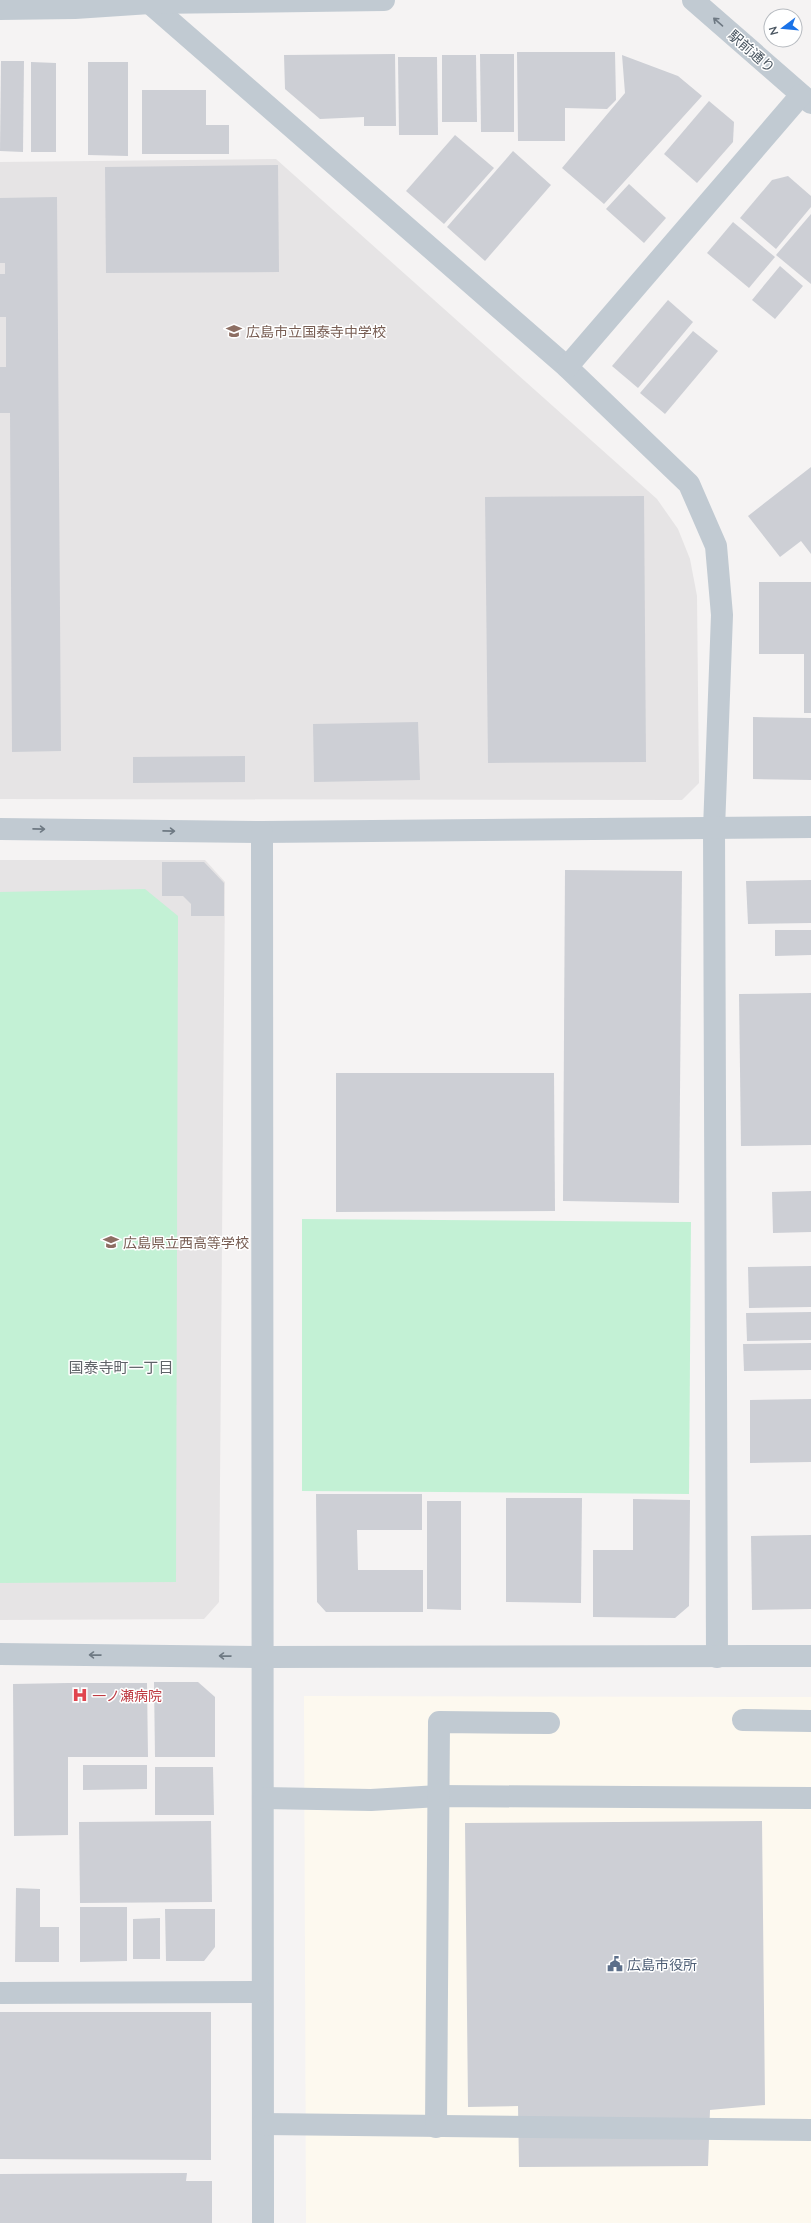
<svg xmlns="http://www.w3.org/2000/svg" width="811" height="2223" viewBox="0 0 811 2223" font-family="Lato,'Noto Sans JP',sans-serif">
<style>
.commercial{fill:#fdf9ef}
.education{fill:#e6e4e5}
.park{fill:#c3f1d5}
.building{fill:#cdcfd5}
.lines{fill:none;stroke-linecap:round;stroke-linejoin:round}
.minor{stroke:#c1cad2;stroke-width:22}
.oneway{stroke:#6e7983}
.labels{text-anchor:middle;dominant-baseline:central;stroke-width:3;stroke-linejoin:round;paint-order:stroke}
.street-label{font-size:14px;fill:#4a5661;stroke:#fff}
.education-label{font-size:14px;fill:#785e54;stroke:#fff;text-anchor:start}
.health-label{font-size:14px;fill:#be3a42;stroke:#fff;text-anchor:start}
.service-label{font-size:14px;fill:#4e5e75;stroke:#fff;text-anchor:start}
.neighbourhood-label{font-size:15px;fill:#5f6368;stroke:#fff}
</style>
<rect width="100%" height="100%" fill="#f5f3f3"/>
<path class="commercial" d="M304 1696 811 1697V2223H306Z"/>
<g class="education">
<path d="M276 159 657 499 678 529 690 559 697 596 699 783 682 800 0 799V162Z"/>
<path d="M0 860H205L225 882 219 1602 204 1619 0 1620Z"/>
</g>
<g class="park">
<path d="M145 889 178 916 176 1582 0 1583V892Z"/>
<path d="M302 1219 691 1222 689 1494 302 1491Z"/>
</g>
<g class="building">
<path d="M517 52H615L616 100 607 109 565 108V141H518Z"/>
<path d="M395 54 396 126H364V117L320 119 285 89 284 55Z"/>
<path d="M480 54H514V132H481Z"/>
<path d="M442 55H476L477 122H442Z"/>
<path d="M622 55 678 76 702 96 604 204 562 168 625 93Z"/>
<path d="M398 57H437L438 135H399Z"/>
<path d="M1 61H24L23 152 0 151Z"/>
<path d="M31 62 56 63V152H31Z"/>
<path d="M88 62H128V156L88 155Z"/>
<path d="M142 90H206V125H229V154H142Z"/>
<path d="M709 101 734 122 733 142 697 183 664 154Z"/>
<path d="M455 135 494 168 444 224 406 191Z"/>
<path d="M513 151 551 185 485 261 447 227Z"/>
<path d="M278 165 279 272 106 273 105 167Z"/>
<path d="M788 176 811 196V207L776 249 740 218 772 180Z"/>
<path d="M629 184 666 218 644 243 606 209Z"/>
<path d="M57 197 61 751 12 752 10 413H0V367H6V317H0V274H5V263H0V198Z"/>
<path d="M811 214V284L776 255Z"/>
<path d="M733 222 775 257 749 288 707 253Z"/>
<path d="M780 266 803 286 775 319 752 300Z"/>
<path d="M668 300 693 322 638 388 612 366Z"/>
<path d="M693 331 718 351 665 414 640 393Z"/>
<path d="M811 467V554L801 541 780 557 748 516Z"/>
<path d="M644 496 646 762 488 763 485 497Z"/>
<path d="M759 582H811V713H804V654H759Z"/>
<path d="M753 717 811 718V780L753 779Z"/>
<path d="M418 722 420 780 314 782 313 724Z"/>
<path d="M245 756V782L133 783V757Z"/>
<path d="M162 862H204L224 883V916H191V904L183 896H162Z"/>
<path d="M565 870 682 871 679 1203 563 1201Z"/>
<path d="M811 880V923L748 924 746 881Z"/>
<path d="M775 930H811V955L775 956Z"/>
<path d="M811 993V1145L741 1146 739 994Z"/>
<path d="M336 1073H554L555 1211 336 1212Z"/>
<path d="M811 1191V1232L773 1233 772 1192Z"/>
<path d="M811 1266V1307L749 1308 748 1267Z"/>
<path d="M811 1312V1340L747 1341 746 1313Z"/>
<path d="M811 1343V1370L744 1371 743 1344Z"/>
<path d="M811 1399V1462L750 1463V1400Z"/>
<path d="M316 1494H422V1530H357L358 1570H423V1612H326L317 1602Z"/>
<path d="M506 1498H582L581 1603 506 1602Z"/>
<path d="M633 1499 690 1500 689 1606 675 1618 593 1617V1550H633Z"/>
<path d="M427 1501H461V1610L427 1609Z"/>
<path d="M811 1535V1609L752 1610 751 1536Z"/>
<path d="M154 1682H198L215 1697V1757H155Z"/>
<path d="M68 1683H147L148 1757H68V1835L14 1836 13 1684Z"/>
<path d="M83 1765H147V1789L83 1790Z"/>
<path d="M155 1767H213L214 1815H155Z"/>
<path d="M211 1821 212 1902 80 1903 79 1822Z"/>
<path d="M762 1821 765 2105 710 2110 708 2166 519 2167 518 2106 468 2107 465 1823Z"/>
<path d="M16 1888 40 1889V1927H59V1962H15Z"/>
<path d="M80 1907H127V1961L80 1962Z"/>
<path d="M165 1909H215V1947L204 1961H166Z"/>
<path d="M160 1918V1959H133V1919Z"/>
<path d="M0 2012H211V2160L0 2159Z"/>
<path d="M187 2173 186 2181H212V2223H0V2174Z"/>
</g>
<g class="lines">
<g class="minor">
<path d="M146 0 567 367 689 484 716 546 722 615 714 829 717 1657"/>
<path d="M693 0 811 103"/>
<path d="M0 9 75 8 150 3 384 0"/>
<path d="M567 367 801 95"/>
<path d="M0 829 262 832 811 827"/>
<path d="M262 832C262 1296 263 1759 263 2223"/>
<path d="M0 1654 264 1657 811 1656"/>
<path d="M743 1720 811 1721"/>
<path d="M264 1798 371 1800 439 1796 811 1798"/>
<path d="M0 1993 262 1992"/>
<path d="M263 2124 811 2130"/>
<path d="M436 2127 439 1722 549 1723"/>
</g>
</g>
<defs><path id="oneway-shaft" d="M-6 0H5M1.5-3L5.5 0L1.5 3" fill="none" stroke-width="1.6" stroke-linecap="round" stroke-linejoin="round"/></defs>
<g class="oneway">
<use href="#oneway-shaft" transform="translate(718 22) rotate(-139)"/>
<use href="#oneway-shaft" transform="translate(39 829) rotate(1)"/>
<use href="#oneway-shaft" transform="translate(169 831) rotate(1)"/>
<use href="#oneway-shaft" transform="translate(95 1655) rotate(-179)"/>
<use href="#oneway-shaft" transform="translate(225 1656) rotate(-179)"/>
</g>
<defs>
<symbol id="school-bare" viewBox="-9 -9 18 18"><path d="M0-5L7-2L0 1L-7-2ZM-4 1L0 2.5L4 1V4Q0 6-4 4Z" fill="#8d6e63" stroke="#fff" stroke-width="2.5" paint-order="stroke"/></symbol>
<symbol id="hospital-bare" viewBox="-9 -9 18 18"><path d="M-5-5h3v3.5h4V-5h3V5h-3V1.5h-4V5h-3Z" fill="#e0444e" stroke="#fff" stroke-width="2.5" paint-order="stroke"/></symbol>
<symbol id="civic-bare" viewBox="-9 -9 18 18"><path d="M-.6-6.5H3V-4.5H.6V-3L4-1V1h2V6H-6V1h2V-1L-.6-3ZM-1.2 2.5V6h2.4V2.5Z" fill="#5c6f8a" stroke="#fff" stroke-width="2.5" paint-order="stroke"/></symbol>
</defs>
<g fill-rule="evenodd">
<use href="#school-bare" x="223" y="320" width="22" height="22"/>
<use href="#school-bare" x="100" y="1231" width="22" height="22"/>
<use href="#hospital-bare" x="69" y="1684" width="22" height="22"/>
<use href="#civic-bare" x="604" y="1953" width="22" height="22"/>
</g>
<g class="labels">
<g class="street-label">
<text transform="translate(752 51) rotate(41)">駅前通り</text>
</g>
<g class="education-label">
<text x="246" y="331">広島市立国泰寺中学校</text>
<text x="123" y="1242">広島県立西高等学校</text>
</g>
<g class="health-label">
<text x="92" y="1695">一ノ瀬病院</text>
</g>
<g class="service-label">
<text x="627" y="1964">広島市役所</text>
</g>
<g class="neighbourhood-label">
<text x="121" y="1367">国泰寺町一丁目</text>
</g>
</g>
<g transform="translate(783 28) rotate(254)"><circle r="19" fill="#ffffff" stroke="#b7bbc0"/>
<path d="M0-3L7 15L0 10L-7 15Z" fill="#1a73e8"/>
<text y="-6" font-size="11" font-weight="bold" text-anchor="middle" fill="#4a5661">N</text>
</g>
</svg>
